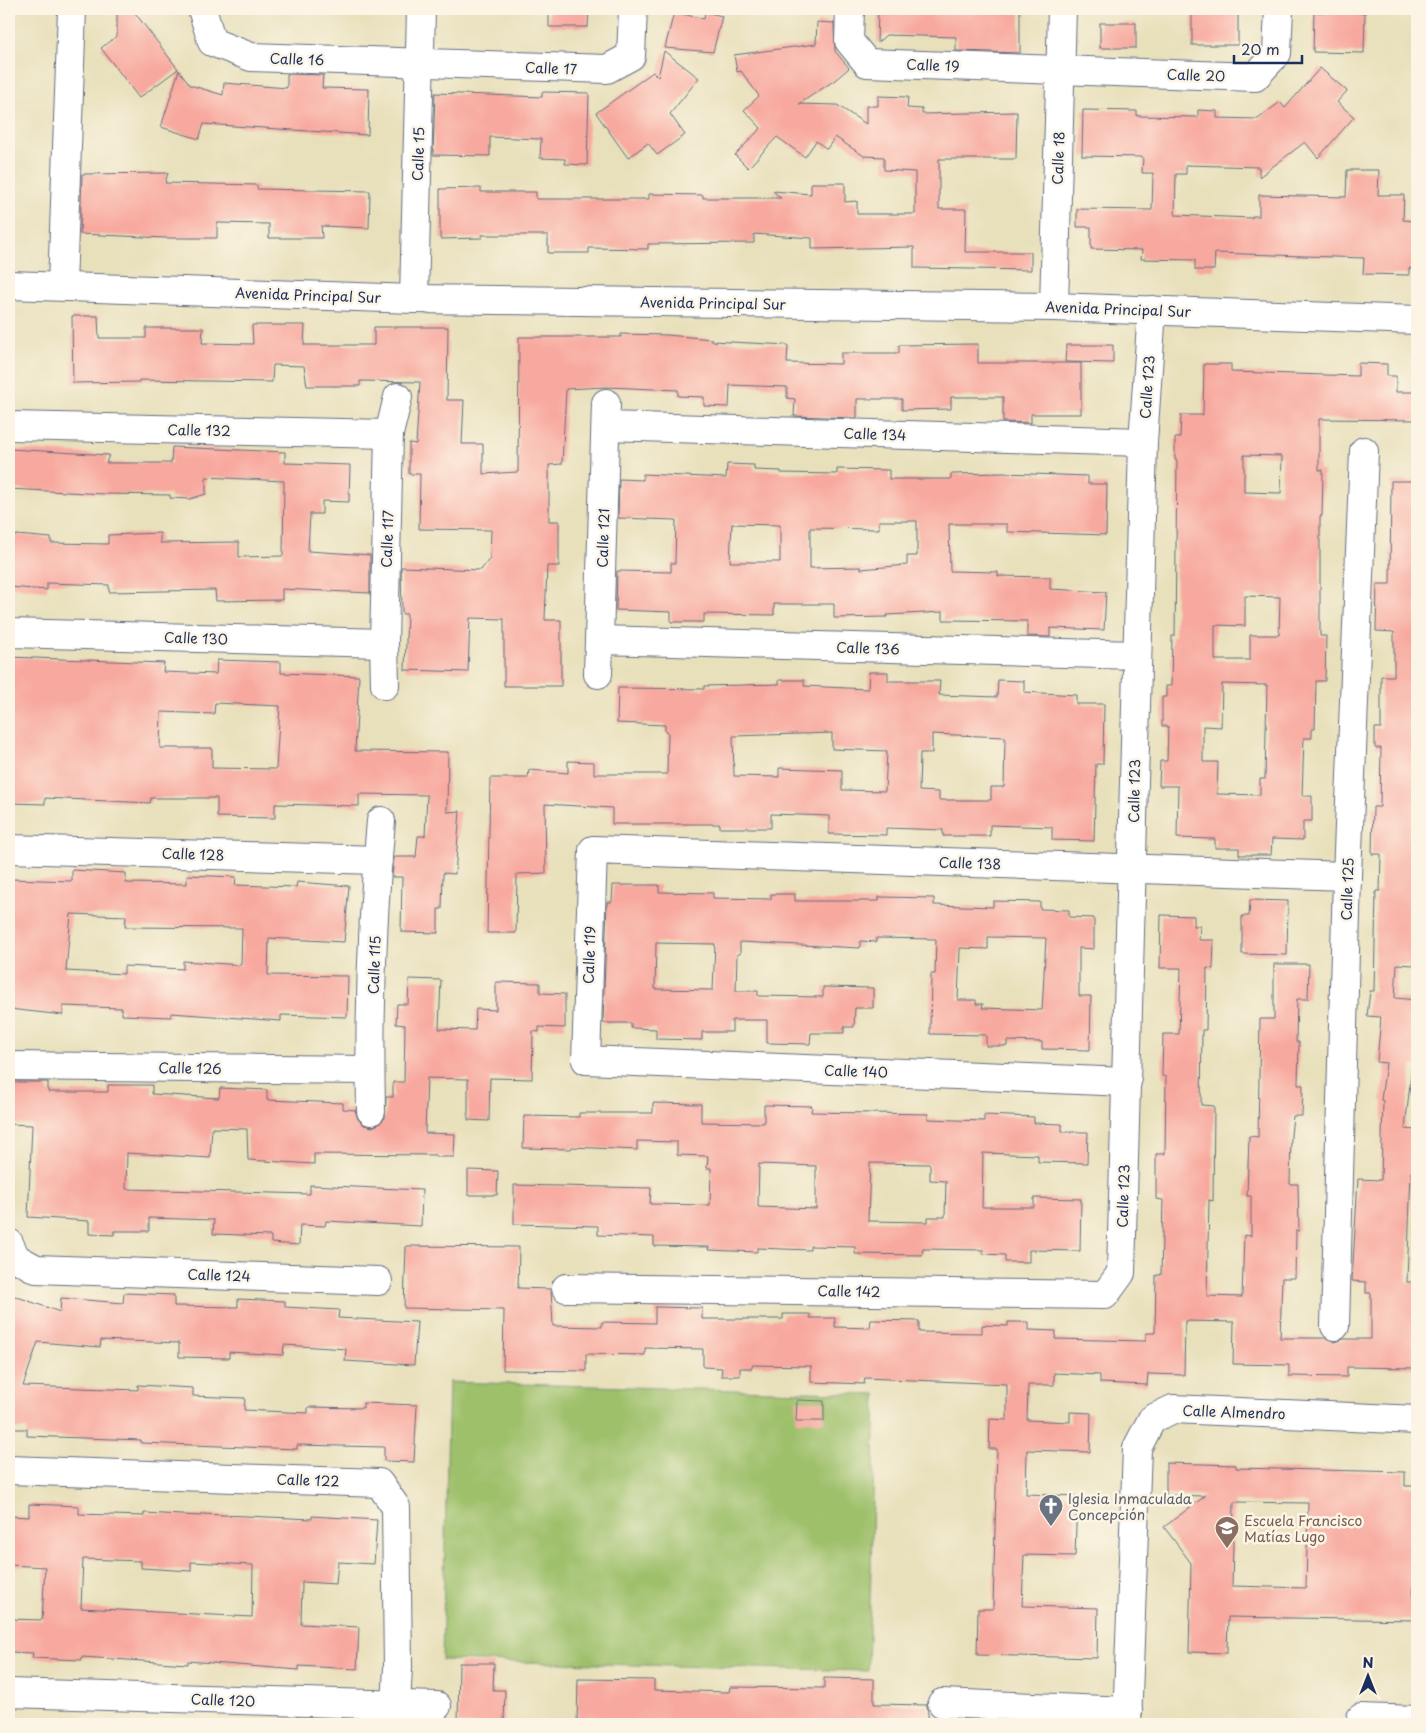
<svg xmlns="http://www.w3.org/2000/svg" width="1426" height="1733" viewBox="0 0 1426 1733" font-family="'Playpen Sans',sans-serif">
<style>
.green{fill:#9ec06a;stroke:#5c7864}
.building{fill:#f8a99f;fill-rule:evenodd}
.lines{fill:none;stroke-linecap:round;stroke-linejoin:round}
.minor-casing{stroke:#636d7f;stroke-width:30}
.minor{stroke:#fff;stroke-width:28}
.labels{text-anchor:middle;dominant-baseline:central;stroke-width:5;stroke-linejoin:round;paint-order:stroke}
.street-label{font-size:14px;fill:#1b2f5e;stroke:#fcf5e5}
.worship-label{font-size:14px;fill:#5b616d;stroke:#fcf5e5;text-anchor:start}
.education-label{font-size:14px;fill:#785e54;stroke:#fcf5e5;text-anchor:start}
</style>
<rect width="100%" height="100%" fill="#fcf5e5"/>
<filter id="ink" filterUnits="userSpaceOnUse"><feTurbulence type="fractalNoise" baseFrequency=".02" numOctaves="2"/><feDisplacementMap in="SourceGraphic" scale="10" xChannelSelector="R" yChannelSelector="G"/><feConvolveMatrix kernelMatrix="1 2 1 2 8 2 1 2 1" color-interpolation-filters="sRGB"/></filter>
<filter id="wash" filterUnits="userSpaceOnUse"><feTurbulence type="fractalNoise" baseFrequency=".0096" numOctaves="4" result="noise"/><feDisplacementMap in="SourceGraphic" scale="20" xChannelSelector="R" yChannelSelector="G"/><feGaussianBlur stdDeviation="1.12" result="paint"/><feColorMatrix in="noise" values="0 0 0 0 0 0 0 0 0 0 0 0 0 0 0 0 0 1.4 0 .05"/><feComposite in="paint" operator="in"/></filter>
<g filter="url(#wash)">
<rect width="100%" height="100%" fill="#e8e0bb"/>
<path class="green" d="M449 1382 876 1394 868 1671 442 1660Z"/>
<g id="blocks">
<g class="building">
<path d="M117 9H132L178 69 139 98 101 48 117 36Z"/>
<path d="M549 9H589L588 27H549Z"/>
<path d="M878 9H1020V53L956 51V37L886 35 877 43Z"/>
<rect x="1192" y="9" width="46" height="36"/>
<path d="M1336 9H1358V13H1365L1364 53 1313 52 1314 12H1336Z"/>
<path d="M674 12 704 19 705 12 722 16 713 52 665 48Z"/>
<path d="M817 22 834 23 835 51 849 68 835 80 799 104 837 105 866 124V106H878V96L908 97 907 108 922 109V114L1017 112 1016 159H939V209H966L965 252H1031V270L914 268V247L812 249V238L754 234V243L648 244V249L589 248V253H548V235H482V238L440 239V189L481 188V192H536V199H649V194L703 195V198H781L773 191 811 194V183H845V202L857 201V214H915V172L884 170V157L864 156 835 137 827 149 816 141 805 157 777 137 748 168 735 155 761 128 744 110 759 96 741 71 737 72 734 55 816 44Z"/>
<rect x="1100" y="23" width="36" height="25"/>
<path d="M664 51 699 78 670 114 685 135 657 155 648 143 628 158 596 113 653 72 658 77Z"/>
<path d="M1320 68 1347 91 1337 102 1354 117 1318 158 1305 142 1259 177V167L1186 165V174H1176L1175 215 1252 218V216H1259V195L1346 197 1347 170H1379L1378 195H1404L1403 220 1417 221V269L1409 268V275L1363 274 1364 258 1215 253 1214 270H1195V260L1141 259 1142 250 1091 249V227H1077V209L1152 210 1153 173H1142L1143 157 1082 156 1083 110 1137 111V116L1198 117V110L1217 111V118L1258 119 1280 102 1285 108Z"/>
<path d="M179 70 190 85 223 95 224 83 287 88V74L323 75 322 88 369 89 368 135 204 124 199 139 161 127Z"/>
<path d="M542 92 589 93 587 165 565 164V159L540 158 541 139 490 137V156L433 155 435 93 542 97Z"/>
<path d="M168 173 165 183 257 185V189L370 191 369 228 321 226 322 238H269V224L217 223V238H165L80 234 82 174Z"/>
<path d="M72 316H98L99 338H146V328H203L202 343 253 344 252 325H305L304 345H374V327H448L447 400H464L462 444H483V474L518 472 519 337H621V334L667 335 712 339V341L788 345 787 363 841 364V353H899V345L978 344V363H1081V414H1031V423L1003 422V397H951V409L902 410V399H857V418L794 416 795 399 787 398V387L730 385 729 407 704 406V397L678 396V390L606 387 566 389 562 464 549 465V521H559V566H547L545 620H561V686H504V619L470 618 468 672 405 670 407 614H402L401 567 481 570 490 558 491 530 419 529 420 474H409V443L416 444 420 382 360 381V386H307L304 366 273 365 272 382 139 380V382L73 383Z"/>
<path d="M1066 345H1113V363L1065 362Z"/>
<path d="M1358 363 1387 364V376H1396V392H1417V420L1319 419V470H1323L1322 516H1320V636H1326L1325 681H1316L1315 729H1312V738H1304L1302 796H1312V821H1303V840L1272 839 1271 855H1239V848H1215V839L1177 838 1178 786H1159L1160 761H1167L1168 726H1162V697H1166V686H1171L1172 636H1175L1177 460H1175V438H1180L1181 415H1203L1204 364H1231V372L1358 376ZM1244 455 1282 456 1281 493 1244 492ZM1245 596 1280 597 1279 635H1250V660H1215V625L1245 626ZM1222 684 1267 685 1265 779H1260V795L1217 794 1218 762H1203V726L1221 727Z"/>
<path d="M172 447 285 452V463L350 465 349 502 322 501V514H310L308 551 370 555V593L282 589V600L216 601 215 590 109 592V585L47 583V590L9 587V539L17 535 51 538V543L108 544V535L160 533V543L239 542V557L283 556 284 481 206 477V494L190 499 170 498V495L105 494 9 489V449L109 455 106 463H171Z"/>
<path d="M727 464 754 465V470L781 471V473L837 474V469L889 470V479H951V474L1004 473 1088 476V484H1107L1106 535 1007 532V524H949L950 571 998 572V576L1050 577V589L1106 592 1104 630 1050 628V637L1027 636V621L943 620V612L887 615V617L834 618V604H774V615L704 614V622H671V612L616 610 617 571 671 572V563H675L676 520 618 518 619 479 643 480V474L726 478ZM879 521H917V556H907V565L861 569V567L810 568V528L879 529ZM732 524 780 525V562H730Z"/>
<path d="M1391 481H1416L1417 913H1415L1414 965 1397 964 1395 998 1417 1000V1065H1412L1405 1129 1417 1130V1172H1411L1407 1282H1417V1368L1347 1367V1377L1289 1376V1365L1233 1364 1234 1322 1185 1321 1184 1375 1148 1374 1147 1385 1100 1383V1375L1054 1373V1385H1028L1027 1420 1070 1422V1412L1091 1413 1090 1452 1027 1450 1026 1494 1077 1496 1075 1556 1024 1555 1022 1606 1098 1608 1097 1658 977 1655 978 1609H993L997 1449H989L990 1419 1007 1420V1384L865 1378 864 1384 811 1382V1366L752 1365V1368H740V1376H721L722 1368 703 1367V1349L645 1348V1355L586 1354V1371L503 1370 504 1310 404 1308 406 1246 519 1247 518 1288 551 1289 553 1326 602 1327V1322L655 1323V1307L702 1308V1319H783V1314H810V1318H835V1327L870 1328 871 1320 919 1321V1332L982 1333V1325L1008 1326V1322H1029V1330L1056 1331 1055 1339 1146 1341V1333H1155L1156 1275H1161L1163 1200 1156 1199V1154H1165L1166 1077 1162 1076 1163 1034H1179L1181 968H1160L1161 915 1194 916V926H1200L1199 940H1214L1213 969 1207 968 1206 1030H1202L1201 1105 1214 1106 1213 1201 1209 1200 1207 1296 1242 1297 1244 1235 1251 1236V1196H1247L1249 1136 1258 1137 1260 1019H1274V964H1309L1308 999H1297L1296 1042H1299L1298 1085H1303L1302 1116H1293L1291 1135 1290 1184H1298L1299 1231 1296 1230 1295 1278H1282L1280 1338H1326L1335 1342 1344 1339H1371V1293H1366V1282L1352 1281 1358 1179 1381 1180 1383 1101 1381 1100 1386 1063 1377 1062 1381 1017 1367 1016 1370 991H1374L1376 891H1380L1381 854H1372L1373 807H1380L1381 748H1375V728H1381V676H1394V632L1376 631 1377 584H1390Z"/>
<path d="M9 657 164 663 163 672 216 674 217 660 281 662V673L359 676 355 751 448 752 447 812 460 811 455 874 443 873 442 909H438V933L401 932 402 877H392L394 857H416L418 836H425L427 795 359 794V806L275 804V818L217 817V798H151L150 803 45 798V804L9 803ZM215 703 280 706 276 769 212 768V748H160L161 712 214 714Z"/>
<path d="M869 672H888V681H940L939 695 997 697 998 680 1024 681V692L1076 695V704H1104L1103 764H1096L1094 841 1052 840V827L990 825V836H943V830L886 828V835L829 834V816L771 814V828H720V824H612V808L545 804 546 873 517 874 516 933H487L490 778H528L529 770 568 773V761L594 762V774H667L668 733 665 732V725L617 723 618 688 704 689V686L779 684V680H804V686L868 689ZM832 733V749L887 751 885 791 842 790V770L779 768V777L734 776 733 736ZM932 734 1005 737 1004 787H991V800H939V792L919 791 920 753H932Z"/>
<path d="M72 870 126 873V883L187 884V875L236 877 235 885 296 887 297 882 349 886 344 942 269 938 268 975 348 976 347 1017 281 1015V1021L171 1013V1017L122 1015V1008L63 1006V1015L9 1009V879L72 881ZM71 914 126 916 125 927 242 928 241 965 183 961V969L124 966V974L66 971Z"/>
<path d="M613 885H659V892L713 893V898L771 899V894H795V901H879V897L934 898V905L993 907V901L1040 902V909L1069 910V917L1094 918V949L1079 948V996H1091L1090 1050 1042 1049V1042L1007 1041V1046H986V1035L930 1034 931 974H935L936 939 876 938V942L860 941V948L740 942V954H737L736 991H758V996L823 997V987L873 988V1008H855L854 1027H844V1033H811L810 1044 767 1043V1020H732V1032H702V1040L656 1039V1029L631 1028V1023H603L607 902H612ZM988 937 1046 938 1042 1010 982 1008 983 1004H976V1000H958L960 948 988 949ZM656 943 715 944 713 990 655 989Z"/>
<path d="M1250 900 1288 901 1287 955 1242 954V916H1249Z"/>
<path d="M409 979 441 980 439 1029 475 1030 476 1009 496 1010V982L540 983V993L565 994V1028L539 1027V1032L533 1031 532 1079 490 1078 489 1121 468 1120V1079L427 1078 425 1133 455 1134 454 1157H436V1155L314 1154V1164L248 1160 247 1129 212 1128 210 1158 127 1153 126 1189 310 1194V1185L422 1190 421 1226 326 1221 325 1226 300 1225 299 1245 271 1243V1236L213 1234 214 1220 149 1218V1231H114V1235L89 1234V1221L28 1217 32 1125 9 1124V1082H48V1092H108V1085H152V1094L219 1098 220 1088 267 1090V1100L343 1103V1109L355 1110 358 1119 364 1125 372 1127 379 1124 385 1118 386 1097H393V1082H404L405 1025 396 1024 397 1004H408Z"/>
<path d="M653 1103 701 1104V1122L764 1123V1105L812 1106 811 1112 928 1114V1119L984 1121V1115L1034 1117V1123L1062 1124V1132H1088L1087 1163 1038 1162V1155L983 1153 982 1207H1034V1198L1081 1199 1080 1251 1029 1250V1262H1005V1255L983 1254V1250L923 1249 922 1255 855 1254V1247L810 1246V1250L757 1248V1252L708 1250 709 1247 654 1246V1237L598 1235V1226L514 1224V1185L651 1188 650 1204 710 1205 711 1168H707L708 1156 677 1155V1142L637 1141V1150L572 1147 571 1149 523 1148 524 1116 579 1117V1113H653ZM870 1163 930 1164V1180L946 1181 945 1217H928V1222L868 1221ZM759 1164 816 1166V1209L758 1207Z"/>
<path d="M468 1170 498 1171 497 1195H468Z"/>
<path d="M124 1293 174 1295V1306L238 1307V1299L285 1301V1307L339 1310 338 1318 417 1322 414 1365 345 1361 346 1349 284 1345 283 1355 229 1352V1358L179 1357V1343L101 1340 100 1347 38 1342 23 1386 138 1390V1385L193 1388V1396L245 1398 244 1410 308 1413V1407L363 1408V1403L417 1405 414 1462 384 1461V1447L297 1445V1449L141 1443V1440L27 1436V1429H9V1294L60 1312 61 1298 123 1303Z"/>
<path d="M797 1400 824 1401V1421H796Z"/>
<path d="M1166 1463 1236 1465V1468L1405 1472V1486H1417L1413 1600H1417V1620L1228 1617 1227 1653 1189 1652 1191 1563 1164 1527 1205 1496 1166 1495ZM1234 1502 1308 1503 1306 1588 1232 1586Z"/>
<path d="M29 1504 79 1506V1514L144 1516V1513L201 1516 202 1514 312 1519V1516L377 1520 374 1564 338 1562 336 1584 302 1582 301 1624 359 1627 357 1669 299 1666V1670L188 1661V1664L82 1657V1660L32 1658 33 1653 9 1652V1619L42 1620 45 1567 9 1565V1516L29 1517ZM83 1559 141 1561V1568L191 1571V1562L253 1565 252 1617 81 1608Z"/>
<path d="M459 1663H494L493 1690H505L504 1724H458Z"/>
<path d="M824 1678 874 1679V1704L927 1705 929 1724H661L577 1722 578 1679 654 1680V1690L729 1692 730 1687 824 1688Z"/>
</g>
</g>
</g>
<g filter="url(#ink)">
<use href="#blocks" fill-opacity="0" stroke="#636d7f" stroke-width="1"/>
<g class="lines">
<defs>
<g id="minor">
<path d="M202 9 212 42 251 57 607 69 631 56 633 9"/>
<path d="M850 9 849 41 867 63 1255 77 1277 53 1279 9"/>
<path d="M9 285 414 299 1054 307 1417 320"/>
<path d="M62 286 72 9"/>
<path d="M414 299 421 9"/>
<path d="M1054 307 1062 9"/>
<path d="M9 426 389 434"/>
<path d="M606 426 1143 442"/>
<path d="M9 633 384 643"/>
<path d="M600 640 1137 655"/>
<path d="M598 674 606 403"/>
<path d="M385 685 384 643 389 434 398 397"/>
<path d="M9 849 378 860"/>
<path d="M9 1066 370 1070"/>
<path d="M1127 1082 586 1060 593 850 1347 876"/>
<path d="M371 1111C369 1015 372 916 381 821"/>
<path d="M9 1243 16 1258 36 1269 378 1281"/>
<path d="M566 1288 1105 1295 1121 1273 1143 442 1152 310"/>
<path d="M1335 1326 1347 876 1364 451"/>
<path d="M9 1470 379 1483 396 1507 398 1667 396 1705"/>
<path d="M9 1693 437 1706"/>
<path d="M942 1703 1128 1711"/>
<path d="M1361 1718 1417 1720"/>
<path d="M1127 1724 1137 1448 1152 1419 1173 1409 1417 1420"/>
</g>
</defs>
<use href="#minor" class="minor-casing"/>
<use href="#minor" class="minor"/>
</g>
</g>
<defs>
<symbol id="church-pin" viewBox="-11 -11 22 30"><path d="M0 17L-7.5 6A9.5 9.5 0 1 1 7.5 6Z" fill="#6b7280" stroke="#fcf5e5"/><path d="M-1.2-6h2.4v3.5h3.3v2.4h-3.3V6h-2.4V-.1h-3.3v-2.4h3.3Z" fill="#fff"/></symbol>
<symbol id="school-pin" viewBox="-11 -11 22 30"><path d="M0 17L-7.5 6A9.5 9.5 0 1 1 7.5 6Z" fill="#8d6e63" stroke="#fcf5e5"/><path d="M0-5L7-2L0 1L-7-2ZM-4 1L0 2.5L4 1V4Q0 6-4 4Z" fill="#fff"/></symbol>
</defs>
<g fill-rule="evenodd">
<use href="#church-pin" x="1037" y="1492" width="28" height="38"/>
<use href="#school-pin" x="1213" y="1514" width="28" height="38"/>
</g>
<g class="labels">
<g class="street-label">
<text transform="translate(297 59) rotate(2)">Calle 16</text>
<text transform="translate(933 65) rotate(2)">Calle 19</text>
<text transform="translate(551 68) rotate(2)">Calle 17</text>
<text transform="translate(1196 75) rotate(2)">Calle 20</text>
<text transform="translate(418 154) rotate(-88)">Calle 15</text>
<text transform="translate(1058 158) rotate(-88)">Calle 18</text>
<text transform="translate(308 295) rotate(2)">Avenida Principal Sur</text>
<text transform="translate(713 303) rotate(1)">Avenida Principal Sur</text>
<text transform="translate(1118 309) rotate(2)">Avenida Principal Sur</text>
<text transform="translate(1147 387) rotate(-86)">Calle 123</text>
<text transform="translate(199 430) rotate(1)">Calle 132</text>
<text transform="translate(875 434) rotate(2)">Calle 134</text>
<text transform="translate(603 538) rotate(-88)">Calle 121</text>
<text transform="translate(387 539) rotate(-88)">Calle 117</text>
<text transform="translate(196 638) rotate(2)">Calle 130</text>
<text transform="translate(868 648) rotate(2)">Calle 136</text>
<text transform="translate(1134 791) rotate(-89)">Calle 123</text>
<text transform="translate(193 854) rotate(2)">Calle 128</text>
<text transform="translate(970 863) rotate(2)">Calle 138</text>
<text transform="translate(1347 889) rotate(-88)">Calle 125</text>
<text transform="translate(589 955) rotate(-88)">Calle 119</text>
<text transform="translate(374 965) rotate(-88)">Calle 115</text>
<text transform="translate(190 1068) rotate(1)">Calle 126</text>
<text transform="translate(856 1071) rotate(2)">Calle 140</text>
<text transform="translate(1123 1196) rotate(-88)">Calle 123</text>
<text transform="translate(219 1275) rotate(2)">Calle 124</text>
<text transform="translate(849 1291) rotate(1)">Calle 142</text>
<text transform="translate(1234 1412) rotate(2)">Calle Almendro</text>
<text transform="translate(308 1480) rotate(2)">Calle 122</text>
<text transform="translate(223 1700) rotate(2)">Calle 120</text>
</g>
<g class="worship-label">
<text x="1068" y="1498">Iglesia Inmaculada<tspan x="1068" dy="16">Concepción</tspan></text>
</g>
<g class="education-label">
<text x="1244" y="1520">Escuela Francisco<tspan x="1244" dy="16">Matías Lugo</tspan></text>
</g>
</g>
<rect width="1426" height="1733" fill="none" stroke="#fcf5e5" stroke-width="30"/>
<g transform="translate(1368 1676)" stroke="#fcf5e5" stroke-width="4" paint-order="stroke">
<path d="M0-4L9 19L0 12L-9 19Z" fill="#1b2f5e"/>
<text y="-8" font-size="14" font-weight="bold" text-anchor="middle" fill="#1b2f5e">N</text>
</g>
<path d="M1234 55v8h68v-8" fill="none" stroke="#1b2f5e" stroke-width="2.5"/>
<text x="1241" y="55" font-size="15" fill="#1b2f5e" stroke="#fcf5e5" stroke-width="4" paint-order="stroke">20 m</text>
</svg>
